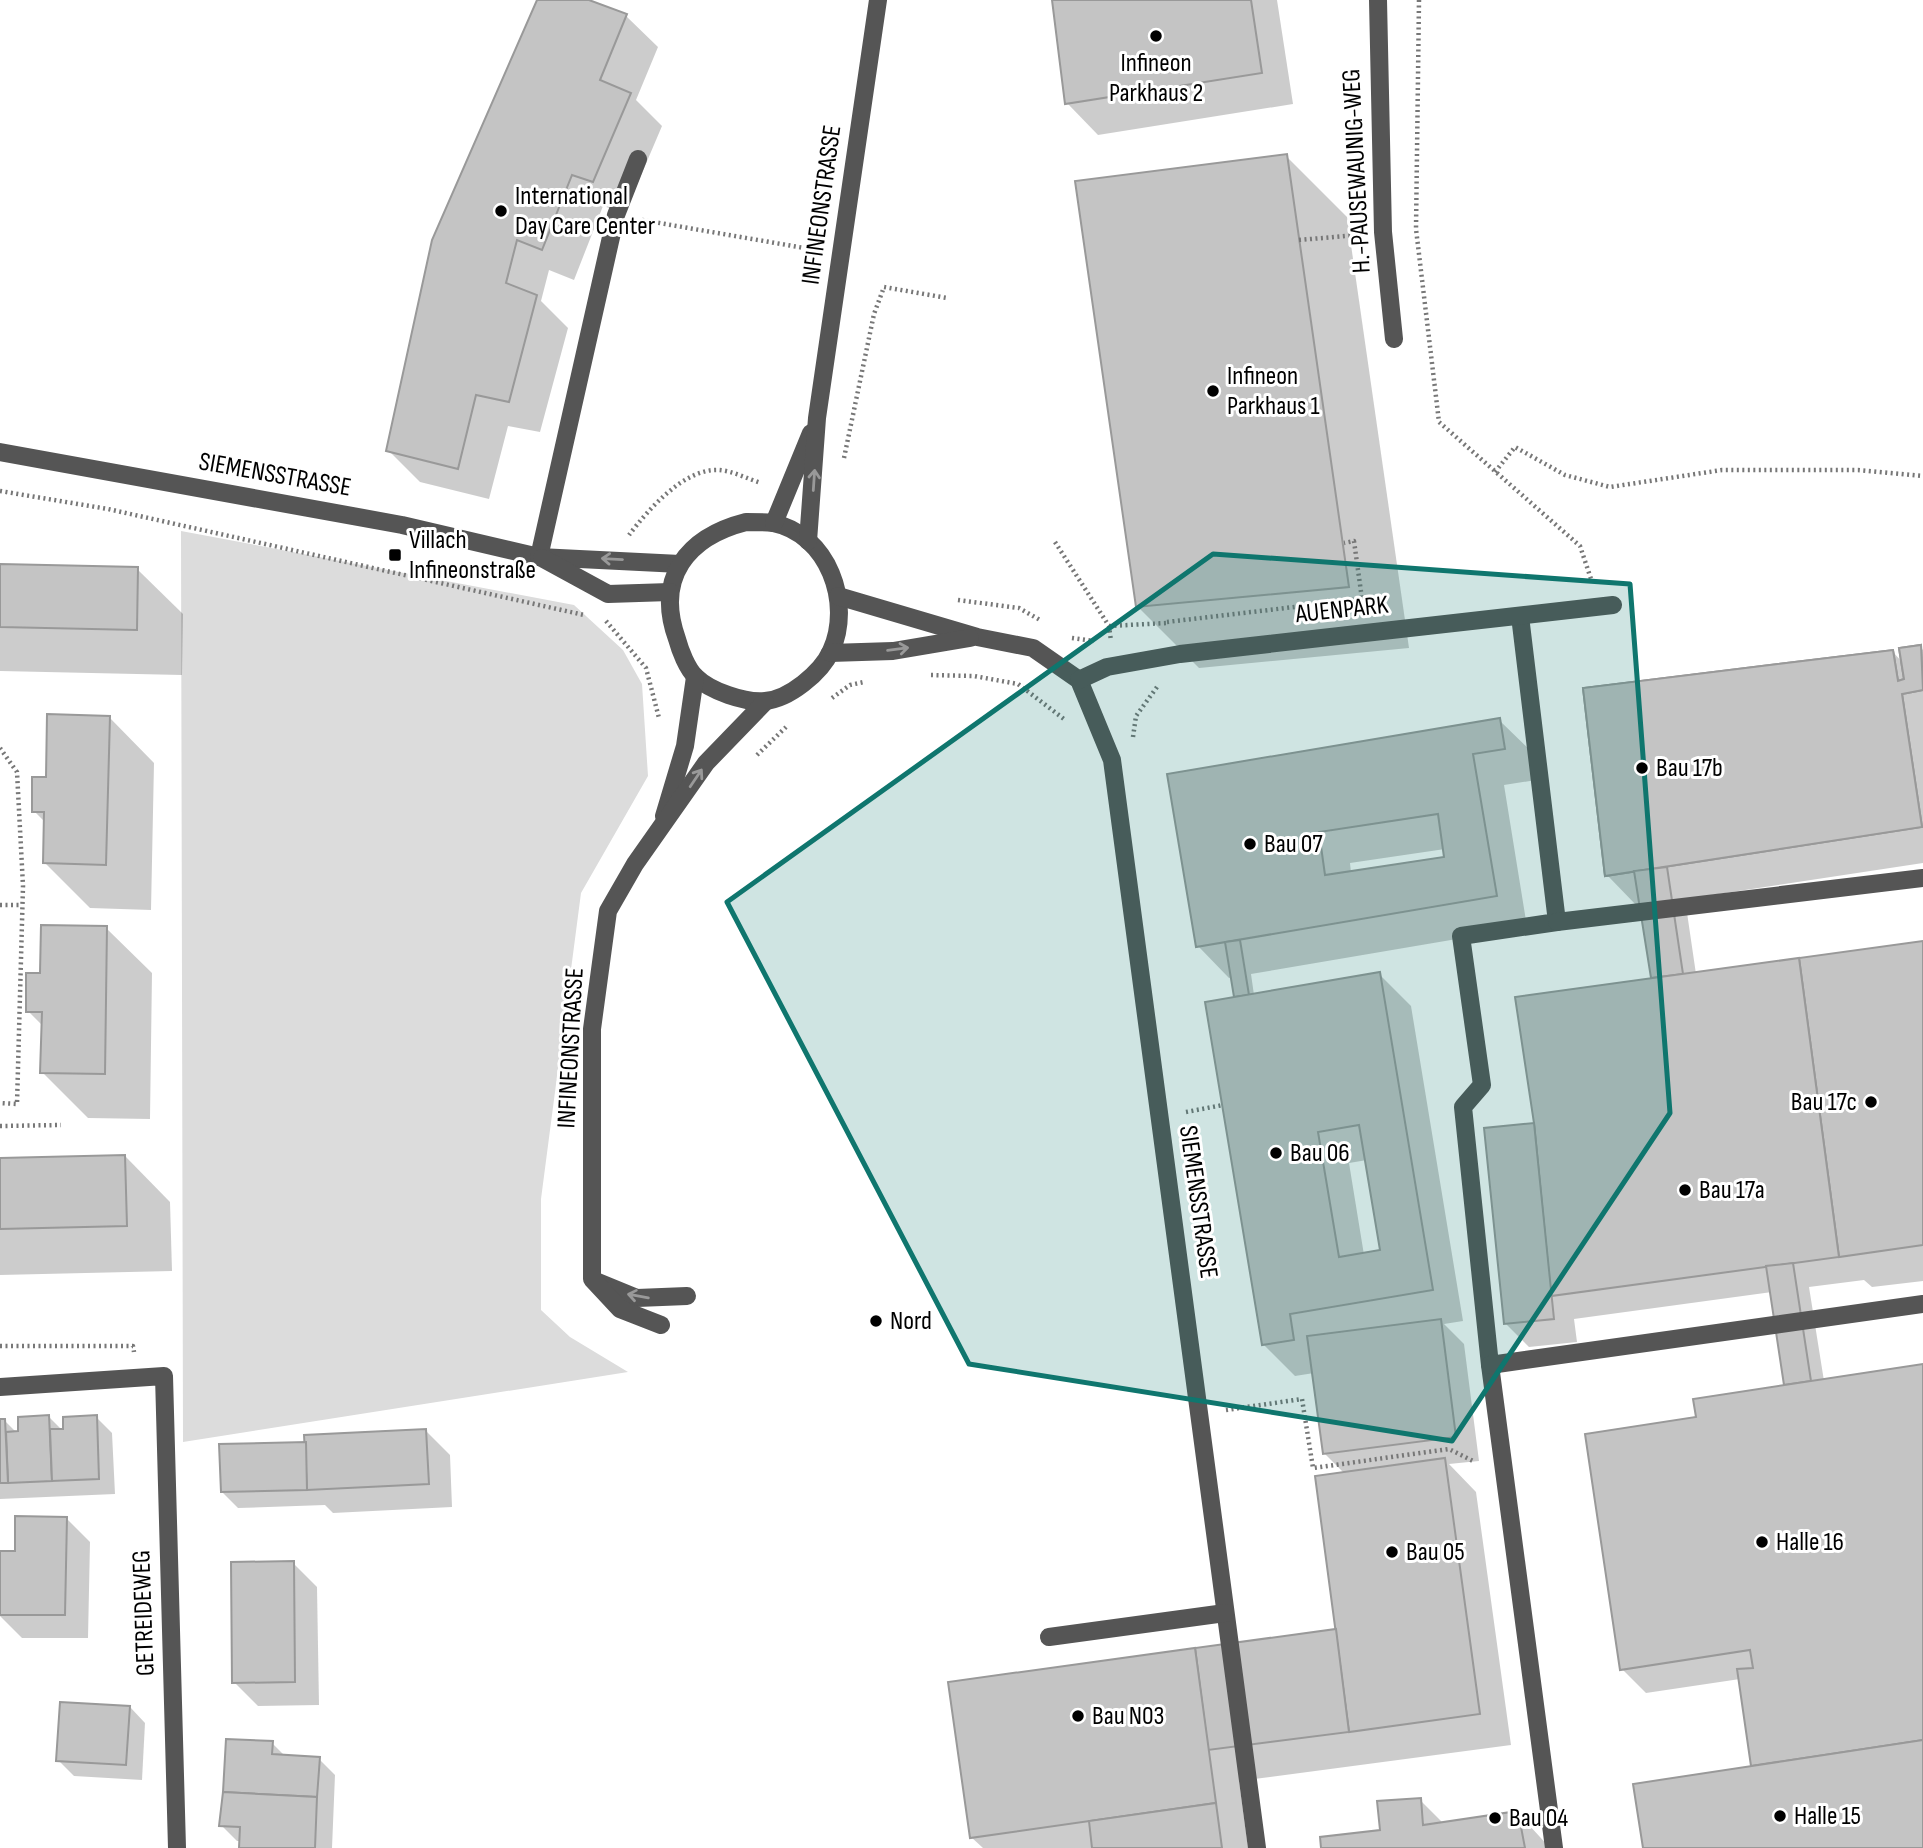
<svg xmlns="http://www.w3.org/2000/svg" width="1923" height="1848" viewBox="0 0 1923 1848" font-family="'Sofia Sans Condensed',sans-serif">
<style>
.green{fill:#dcdcdc}
.shadow{fill:#0003;fill-rule:evenodd}
.building{fill:#c4c4c4;stroke:#999;stroke-width:2;fill-rule:evenodd}
.lines{fill:none;stroke-linecap:round;stroke-linejoin:round}
.path{stroke:#777;stroke-width:4.5;stroke-dasharray:2 3.5;stroke-linecap:butt}
.minor{stroke:#555;stroke-width:18}
.oneway{stroke:#999}
.marked{fill:#0f766e;fill-opacity:0.2;stroke:#0f766e;stroke-width:5;stroke-linejoin:round}
.poi-dot{fill:#000;stroke:#fff;stroke-width:2.5}
.labels{text-anchor:middle;dominant-baseline:central;stroke-width:6;stroke-linejoin:round;paint-order:stroke}
.poi-label{font-size:26px;fill:#000;stroke:#fff;text-anchor:start}
.street-label{font-size:26px;fill:#000;stroke:#fff}
</style>
<rect width="100%" height="100%" fill="#fff"/>
<path class="green" d="M181 531 574 605 623 650 642 684 648 776 581 893 541 1199V1310L570 1337 628 1372 183 1442Z"/>
<g class="shadow">
<path d="M539 0H584L626 16 658 47 636 100 662 126 625 213 603 206 574 280 549 270 541 301 568 328 540 432 508 426 489 499 420 482 388 450Z"/>
<path d="M1053 0H1277L1293 104 1098 135 1067 103Z"/>
<path d="M1286 156 1347 217 1409 648 1199 668 1137 606Z"/>
<path d="M0 566 137 569 183 614 182 675 0 671Z"/>
<path d="M1920 647 1923 650V863L1685 899 1696 974 1923 943V1281L1872 1287 1864 1280 1809 1287 1824 1381 1923 1366V1848H1645L1753 1768 1740 1679 1646 1693 1622 1669 1698 1419 1788 1386 1772 1292 1574 1319 1577 1342 1529 1347 1505 1323 1536 1124 1653 980 1642 906 1638 907 1607 875 1893 652 1903 663Z"/>
<path d="M109 717 154 763 151 910 90 908 45 863 46 823 34 811Z"/>
<path d="M1499 720 1531 751 1536 780 1504 785 1527 927 1251 974 1254 995 1379 974 1411 1006 1463 1321 1444 1324 1464 1344 1479 1461 1449 1464 1476 1492 1511 1745 1239 1781 1248 1848H983L971 1837 1338 1630 1345 1474 1324 1453 1314 1373 1295 1376 1263 1344 1236 998 1233 977 1229 978 1198 946 1169 775ZM1445 849 1446 858 1351 873 1350 863ZM1367 1160 1382 1252 1364 1255 1349 1163Z"/>
<path d="M106 928 152 973 150 1119 88 1118 42 1072 43 1026 28 1011 42 975Z"/>
<path d="M125 1156 170 1202 172 1271 0 1275V1159Z"/>
<path d="M49 1417 65 1433 96 1417 112 1433 115 1494 0 1499V1421L4 1420 17 1433Z"/>
<path d="M426 1431 450 1455 452 1507 333 1513 325 1505 238 1508 222 1492 307 1443Z"/>
<path d="M66 1518 90 1542 88 1638H22L0 1616V1553H16Z"/>
<path d="M293 1563 317 1587 319 1705 258 1706 234 1682Z"/>
<path d="M130 1707 145 1723 142 1780 74 1776 58 1760Z"/>
<path d="M272 1743 286 1757 319 1759 335 1775 332 1848H241V1841H237L221 1825Z"/>
<path d="M1420 1800 1444 1824 1518 1813 1550 1848H1323L1382 1832Z"/>
</g>
<g class="building">
<path d="M537 0H589L627 14 600 80 631 93 593 182 572 175 542 250 517 240 506 283 537 295 509 402 476 395 458 469 386 451 432 240Z"/>
<path d="M1052 0H1251L1262 73 1065 104Z"/>
<path d="M1287 154 1349 587 1136 607 1075 181Z"/>
<path d="M0 564 138 567 137 630 0 627Z"/>
<path d="M1921 645 1923 690 1902 694 1922 827 1605 876 1583 688 1893 650 1898 681 1904 679 1899 648ZM1859 723 1869 785 1700 814 1689 752Z"/>
<path d="M1921 645 1923 690 1902 694 1922 827 1605 876 1583 688 1893 650 1898 681 1904 679 1899 648Z"/>
<path d="M47 714 110 716 106 865 43 863 44 812H32V777H46Z"/>
<path d="M1500 718 1505 749 1473 754 1497 896 1196 947 1167 774ZM1438 814 1444 857 1325 875 1319 832Z"/>
<path d="M1667 867 1683 974 1651 978 1634 871Z"/>
<path d="M41 925 107 926 105 1074 40 1073 42 1012H26V973H40Z"/>
<path d="M1240 940 1249 995 1234 997 1225 942Z"/>
<path d="M1923 941V1245L1839 1257 1799 958Z"/>
<path d="M1799 958 1839 1257 1551 1296 1534 1123 1515 997Z"/>
<path d="M1380 972 1433 1290 1290 1314 1294 1340 1262 1345 1205 1002ZM1359 1125 1380 1250 1339 1257 1318 1132Z"/>
<path d="M1534 1123 1554 1319 1504 1324 1484 1128Z"/>
<path d="M125 1155 127 1226 0 1229V1158Z"/>
<path d="M1793 1263 1811 1381 1784 1385 1766 1266Z"/>
<path d="M1441 1319 1456 1437 1323 1454 1307 1336Z"/>
<path d="M1923 1364V1740L1751 1766 1737 1669 1753 1668 1750 1650 1620 1670 1585 1434 1696 1417 1693 1399Z"/>
<path d="M49 1415 52 1481 8 1483 6 1432 18 1431V1417Z"/>
<path d="M97 1415 99 1479 52 1481 50 1429H63V1417Z"/>
<path d="M0 1419H5L8 1483H0Z"/>
<path d="M426 1429 429 1484 307 1490 304 1435Z"/>
<path d="M306 1442 307 1490 221 1492 219 1444Z"/>
<path d="M1445 1458 1480 1714 1349 1732 1315 1476Z"/>
<path d="M15 1516 67 1517 65 1615H0V1551H15Z"/>
<path d="M294 1561 295 1682 232 1683 231 1562Z"/>
<path d="M1336 1629 1349 1732 1208 1750 1195 1648Z"/>
<path d="M1195 1648 1216 1803 970 1838 948 1682Z"/>
<path d="M60 1702 130 1706 126 1765 56 1761Z"/>
<path d="M226 1739 273 1741 272 1754 320 1757 317 1797 223 1792Z"/>
<path d="M1923 1740V1848H1643L1633 1784Z"/>
<path d="M223 1792 317 1797 315 1848H239L240 1827 219 1826Z"/>
<path d="M1421 1798 1423 1825 1518 1811 1525 1848H1321L1320 1837 1380 1830 1377 1801Z"/>
<path d="M1216 1803 1222 1848H1092L1089 1821Z"/>
</g>
<g class="lines">
<g class="path">
<path d="M1419 0 1416 229 1439 422 1580 546 1591 579"/>
<path d="M642 220 816 250"/>
<path d="M1299 240 1358 235"/>
<path d="M844 458 874 314 884 287 947 298"/>
<path d="M1495 472 1515 447 1565 475 1610 487 1722 470H1858L1923 476"/>
<path d="M0 491 108 509 584 615"/>
<path d="M629 535C648 510 684 468 719 470 733 471 748 479 761 483"/>
<path d="M1055 542 1109 626 1111 641"/>
<path d="M958 600 1019 608 1040 620"/>
<path d="M606 621 646 668 659 718"/>
<path d="M1167 622 1362 599 1354 541 1344 543"/>
<path d="M1109 626 1167 623"/>
<path d="M1072 638 1094 641"/>
<path d="M931 675 974 676 1018 684 1064 719"/>
<path d="M832 698 850 685 864 682"/>
<path d="M1133 737 1136 716 1157 687"/>
<path d="M0 748 17 772 23 886 17 1104 0 1103"/>
<path d="M757 755 786 727"/>
<path d="M0 905H22"/>
<path d="M1186 1112 1223 1105"/>
<path d="M0 1126 61 1125"/>
<path d="M0 1346H133L134 1352"/>
<path d="M1226 1410 1302 1399 1313 1468 1449 1449 1475 1462"/>
</g>
<g class="minor">
<path d="M1378 0 1383 232 1394 339"/>
<path d="M0 452 402 525 539 557 680 564"/>
<path d="M746 522C755 522 765 522 773 523 828 534 853 603 831 651 821 673 789 699 765 701 745 703 710 691 696 677 687 669 680 650 677 639 655 578 687 537 746 522Z"/>
<path d="M774 523 811 433"/>
<path d="M808 541 817 418 878 0"/>
<path d="M539 557 616 215 638 159"/>
<path d="M542 558 608 594 670 592"/>
<path d="M838 596 977 637 1033 648 1079 680 1112 760 1257 1848"/>
<path d="M1520 616 1557 922 1461 936 1482 1085 1463 1107 1490 1365 1554 1848"/>
<path d="M830 653 893 651 970 638"/>
<path d="M1079 680 1107 667 1180 654 1613 605"/>
<path d="M664 816 685 746 695 677"/>
<path d="M1557 922 1923 878"/>
<path d="M598 1282 637 1298 687 1296"/>
<path d="M661 1325 620 1309 592 1279V1029L608 911 635 864 706 763 765 702"/>
<path d="M1490 1365 1923 1304"/>
<path d="M0 1387 164 1376 177 1848"/>
<path d="M1049 1637 1225 1613"/>
</g>
</g>
<defs><path id="oneway-shaft" d="M-6 0H5M1.5-3L5.5 0L1.5 3" fill="none" stroke-width="1.6" stroke-linecap="round" stroke-linejoin="round" transform="scale(1.75)"/></defs>
<g class="oneway">
<use href="#oneway-shaft" transform="translate(814 480) rotate(-86)"/>
<use href="#oneway-shaft" transform="translate(612 559) rotate(-177)"/>
<use href="#oneway-shaft" transform="translate(898 649) rotate(-7)"/>
<use href="#oneway-shaft" transform="translate(696 778) rotate(-56)"/>
<use href="#oneway-shaft" transform="translate(638 1296) rotate(-170)"/>
</g>
<path class="marked" d="M1213 554 1630 584 1670 1113 1452 1441 969 1364 727 902Z"/>
<g class="poi-dot">
<circle cx="1156" cy="36" r="7"/>
<circle cx="501" cy="211" r="7"/>
<circle cx="1213" cy="391" r="7"/>
<rect x="388" y="548" width="14" height="14" rx="3.5"/>
<circle cx="1642" cy="768" r="7"/>
<circle cx="1250" cy="844" r="7"/>
<circle cx="1871" cy="1102" r="7"/>
<circle cx="1276" cy="1153" r="7"/>
<circle cx="1685" cy="1190" r="7"/>
<circle cx="876" cy="1321" r="7"/>
<circle cx="1762" cy="1542" r="7"/>
<circle cx="1392" cy="1552" r="7"/>
<circle cx="1078" cy="1716" r="7"/>
<circle cx="1780" cy="1816" r="7"/>
<circle cx="1495" cy="1818" r="7"/>
</g>
<g class="labels">
<g class="poi-label">
<text x="1156" y="63" text-anchor="middle">Infineon<tspan x="1156" dy="30">Parkhaus 2</tspan></text>
<text x="515" y="196">International<tspan x="515" dy="30">Day Care Center</tspan></text>
<text x="1227" y="376">Infineon<tspan x="1227" dy="30">Parkhaus 1</tspan></text>
<text x="409" y="540">Villach<tspan x="409" dy="30">Infineonstraße</tspan></text>
<text x="1656" y="768">Bau 17b</text>
<text x="1264" y="844">Bau 07</text>
<text x="1857" y="1102" text-anchor="end">Bau 17c</text>
<text x="1290" y="1153">Bau 06</text>
<text x="1699" y="1190">Bau 17a</text>
<text x="890" y="1321">Nord</text>
<text x="1776" y="1542">Halle 16</text>
<text x="1406" y="1552">Bau 05</text>
<text x="1092" y="1716">Bau N03</text>
<text x="1794" y="1816">Halle 15</text>
<text x="1509" y="1818">Bau 04</text>
</g>
<g class="street-label">
<text transform="translate(1357 171) rotate(-93)">H.-PAUSEWAUNIG-WEG</text>
<text transform="translate(822 205) rotate(-82)">INFINEONSTRASSE</text>
<text transform="translate(275 475) rotate(10)">SIEMENSSTRASSE</text>
<text transform="translate(1342 610) rotate(-6)">AUENPARK</text>
<text transform="translate(571 1048) rotate(-87)">INFINEONSTRASSE</text>
<text transform="translate(1198 1202) rotate(82)">SIEMENSSTRASSE</text>
<text transform="translate(144 1613) rotate(-92)">GETREIDEWEG</text>
</g>
</g>
</svg>
